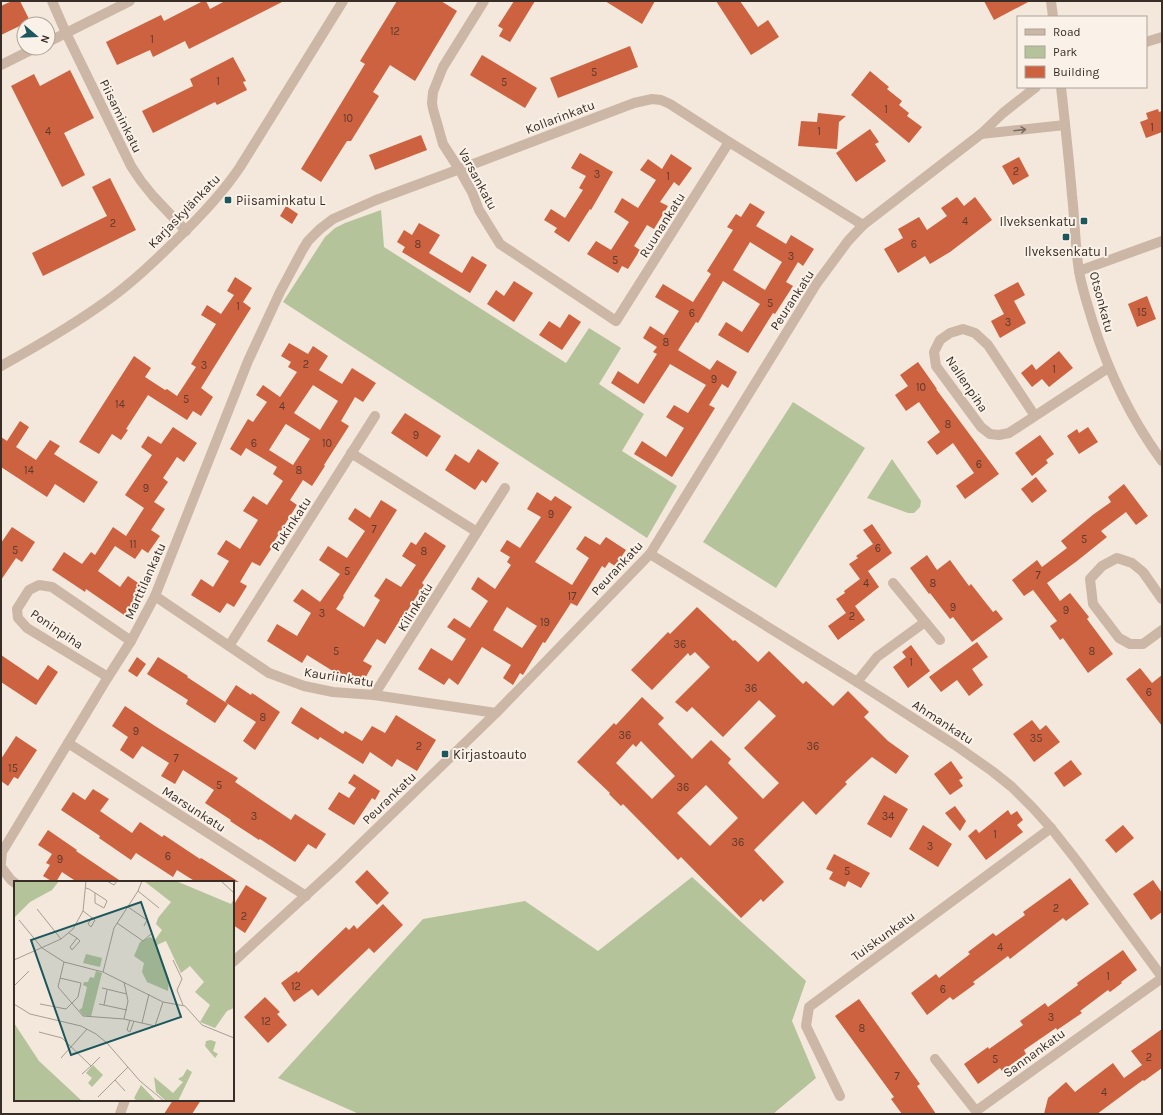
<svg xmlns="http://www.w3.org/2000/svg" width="1163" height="1115" viewBox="0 0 1163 1115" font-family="Karla,sans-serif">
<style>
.green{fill:#b5c39a}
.building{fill:#cc6240;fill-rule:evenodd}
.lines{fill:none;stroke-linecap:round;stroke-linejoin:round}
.minor{stroke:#ccb7a6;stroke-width:10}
.tertiary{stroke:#ccb7a6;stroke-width:10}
.oneway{stroke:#7b6b60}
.poi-dot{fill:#1b575c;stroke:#faf2e8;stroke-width:1.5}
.labels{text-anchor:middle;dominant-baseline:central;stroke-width:4;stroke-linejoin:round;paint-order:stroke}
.number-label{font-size:11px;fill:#5d3a2d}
.street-label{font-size:13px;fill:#382d27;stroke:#faf2e8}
.poi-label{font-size:13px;fill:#382d27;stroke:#faf2e8;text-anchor:start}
.inset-road{fill:none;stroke:#a89d93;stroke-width:1}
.view{fill:#1b575c;fill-opacity:0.15;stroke:#1b575c;stroke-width:2}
.inset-edge{fill:none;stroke:#382d27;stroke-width:2}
</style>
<rect width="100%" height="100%" fill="#f3e8db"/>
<g class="green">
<path d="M381 210 384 247 566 363 589 328 621 348 599 384 644 414 622 451 677 486 647 538 283 302 325 237 335 228 345 223Z"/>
<path d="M793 402 865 448 776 588 703 542Z"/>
<path d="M892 459 921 501 920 507 914 513H908L867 498Z"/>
<path d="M692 877 806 981 792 1021 816 1078 773 1114H359L278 1078 423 919 525 901 598 951Z"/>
</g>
<g class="building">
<path d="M12 1H20L30 21 1 35V6Z"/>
<path d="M203 1H206L210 9 225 1H284L189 49 185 41 153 57 150 50 117 65 106 42 161 15 164 21Z"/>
<path d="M397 1H441L457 11 415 81 390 65 373 92 379 96 351 141H347L321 182 301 169 365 64 360 61Z"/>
<path d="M514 1H535L510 42 499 36 503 29 498 26Z"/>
<path d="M605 1H655L642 24Z"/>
<path d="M716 1H740L758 27 768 20 779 37 751 55Z"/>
<path d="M984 1H1030L994 20Z"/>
<path d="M630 46 638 67 558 98 550 78Z"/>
<path d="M482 55 537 88 525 108 470 75Z"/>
<path d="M233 57 246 81 243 82 247 90 217 105 215 102 153 133 142 111 193 86 190 79Z"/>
<path d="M70 70 94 118 64 133 85 175 62 187 11 86 34 74 40 86Z"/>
<path d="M870 71 889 87 887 89 902 101 899 105 909 113 907 116 922 127 909 143 851 95Z"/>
<path d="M1158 109 1159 112 1162 111V132L1146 138 1140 122 1148 119 1146 113Z"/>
<path d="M818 113 846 116 839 122 837 149 798 146 801 121 817 122Z"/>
<path d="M870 129 879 142 875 144 886 161 856 182 836 153Z"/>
<path d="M421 135 427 150 375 170 369 155Z"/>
<path d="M580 153 613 172 591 210 590 209 569 242 554 232 557 228 544 220 551 209 565 218 583 190 579 188 586 176 571 168Z"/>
<path d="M671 154 692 168 679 186 674 182 660 202 668 206 654 229 647 225 634 246 640 250 628 269 622 266 618 273 587 254 596 241 611 250 629 222 614 212 622 198 638 208 656 180 640 170 648 159 662 169Z"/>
<path d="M1019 157 1029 176 1013 185 1002 166Z"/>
<path d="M110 178 136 230 43 276 32 253 107 216 92 187Z"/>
<path d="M957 197 964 206 975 197 992 220 950 252 930 264 925 256 898 273 884 249 903 238 898 229 919 217 927 230 947 216 941 208Z"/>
<path d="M750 203 765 212 756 226 786 244 791 235 814 249 803 266 798 262 786 282 793 286 775 314 773 313 748 353 718 335 726 322 742 332 760 304 723 281 698 323 696 322 678 350 710 370 717 360 737 372 728 388 722 384 709 405 715 408 672 477 634 454 642 441 666 457 684 428 666 417 674 405 688 413 706 385 670 364 644 404 611 383 618 371 638 384 657 354 653 352 657 347 643 338 650 326 664 335 679 311 655 297 663 284 693 302 711 274 707 271 733 230 727 227 736 214 741 217ZM750 242 782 262 765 290 733 270Z"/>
<path d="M286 206 298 214 292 224 280 216Z"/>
<path d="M419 223 440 235 429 253 462 273 472 256 487 265 470 293 402 252 405 247 397 242 404 230 412 235Z"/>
<path d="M235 277 252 288 243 302 251 308 201 388 213 397 201 416 193 411 187 420 148 395 126 429 128 430 121 440 112 434 99 454 79 442 134 356 151 368 145 377 165 390 167 389 177 396 196 367 191 364 216 324 201 315 207 305 221 314 234 295 227 291Z"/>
<path d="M514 281 533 293 514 322 487 304 496 290 504 296Z"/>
<path d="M1018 282 1025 295 1014 301 1026 323 1000 338 991 321 1004 314 994 295Z"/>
<path d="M1147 296 1156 319 1137 327 1128 304Z"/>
<path d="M569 314 581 322 562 350 539 335 549 321 560 328Z"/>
<path d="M289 343 308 354 313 346 328 356 319 370 342 384 352 368 376 383 363 402 355 397 341 421 349 426 324 465 325 466 312 486 303 480 290 500 297 505 272 545 273 546 260 566 252 562 240 582 247 586 234 607 227 603 220 613 191 595 201 579 213 587 229 561 217 554 226 540 240 549 258 520 243 511 253 496 267 505 283 481 273 474 277 467 246 448 241 456 230 449 248 419 253 422 267 402 256 395 263 385 280 397 297 372 288 367 291 362 281 356ZM313 385 338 401 320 430 294 413ZM286 424 310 439 293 465 269 450 285 425Z"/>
<path d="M1059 351 1073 368 1049 387 1042 379 1032 387 1021 373 1032 364 1036 370Z"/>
<path d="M918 362 937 389H936L999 474 965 499 956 486 974 473 953 443 937 455 927 442 940 432 919 402 906 411 895 395 908 386 900 375Z"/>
<path d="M405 413 441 436 427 457 391 433Z"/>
<path d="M20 421 29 427 16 447 36 460 50 440 60 446 54 454 98 482 84 503 55 484 47 497 1 467V437L7 441Z"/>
<path d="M173 427 197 443 184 462 177 457 163 478 168 482 154 502 165 509 151 530 160 536 148 553 142 549 135 559 115 546 98 571 120 587 128 576 144 587 124 615 86 589 85 592 52 570 64 552 82 564 91 552 95 555 113 527 126 536 144 508 125 495 152 455 141 447 148 436 161 444Z"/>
<path d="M1088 427 1098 442 1079 454 1067 436 1077 429 1079 433Z"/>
<path d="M1040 435 1054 454 1046 460 1048 463 1032 476 1015 453Z"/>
<path d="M478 449 499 463 486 483 482 480 475 490 445 470 455 454 469 463Z"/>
<path d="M1036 477 1047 491 1032 503 1021 489Z"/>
<path d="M1124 484 1148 516 1136 525 1126 512 1101 531 1107 537 1077 561 1047 583 1060 601 1070 593 1089 617 1087 619 1113 654 1088 673 1063 638 1060 640 1050 626 1057 621 1033 590 1024 596 1012 580 1037 560 1042 567 1067 548 1061 541 1094 514 1111 502 1108 497Z"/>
<path d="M537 492 551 501 555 496 572 507 535 562 572 585 589 558 576 549 585 536 600 545 606 537 626 550 615 566 609 562 605 568 602 566 577 606 571 603 545 643 543 642 523 675 520 673 513 685 503 678 511 665 482 647 458 685 449 678 444 685 418 669 431 648 452 661 466 639 447 627 454 618 470 628 488 601 471 589 478 577 495 589 511 565 507 562 510 557 500 551 507 540 520 548 541 517 527 509ZM507 607 537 626 522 648 493 630 494 629V628Z"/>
<path d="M381 500 397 510 343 596 344 597 336 609 364 627 380 600 374 596 386 578 401 587 416 565 402 556 411 542 416 545 425 532 446 546 422 583 424 585 404 616 403 615 385 644 377 639 363 661 372 666 363 682 353 675 349 681 307 655 302 663 267 641 277 624 297 636 311 613 293 601 302 589 320 602 340 574 319 560 328 546 347 558 365 531 348 519 355 508 370 518Z"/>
<path d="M872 524 892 553 868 571 879 587 855 606 865 620 838 640 828 626 846 613 836 599 845 593 844 591 860 579 849 564 858 558 856 556 873 544 863 530Z"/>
<path d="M12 527 35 542 22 562 16 558 1 580V543Z"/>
<path d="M927 555 937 570 950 560 969 586 971 584 993 612 996 610 1003 619 972 642 953 617 950 619 930 593 929 594 910 568Z"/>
<path d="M697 607 733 641 735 640 758 662 769 651 803 684 806 681 833 706 848 691 869 712 864 717 888 741 909 756 896 774 872 757 845 782 847 784 816 815 803 801 754 850 784 882 763 902 761 899 741 918 681 857 678 860 623 804 621 806 609 794 610 793 577 762 614 723 616 725 642 697 664 718 658 724 692 759 711 740 731 759 728 763 763 799 779 783 744 748 776 716 759 700 723 737 692 707 687 712 675 702 710 667 695 652 690 656 688 653 652 690 631 670 668 632 670 634ZM641 741 675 776 652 799 616 763 633 744 636 747ZM706 785 738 818 710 846 677 813Z"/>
<path d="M977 642 988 657 972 669 983 685 969 696 957 680 941 692 929 677Z"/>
<path d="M911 645 930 671 908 688 893 667 906 657 902 652Z"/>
<path d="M1 655 38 680 48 665 58 672 36 705 1 682Z"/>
<path d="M137 657 146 664 137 677 128 671Z"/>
<path d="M158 657 188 676 187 677 228 704 215 723 186 704 188 700 147 674Z"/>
<path d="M1140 668 1152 683 1162 675V726L1126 679Z"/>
<path d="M236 685 251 695 252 693 280 712 255 750 243 741 256 722 225 702Z"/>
<path d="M125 706 155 726 238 778 235 782 291 820 295 814 326 834 316 849 308 844 295 862 260 839 259 840 230 821 231 820 205 803 214 790 183 770 175 784 161 776 169 763 142 746 133 759 120 750 128 737 112 726Z"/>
<path d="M301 707 343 734 345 731 362 741 372 726 385 733 396 715 436 740 417 771 397 759 392 767 370 752 363 764 320 737 318 740 291 723Z"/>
<path d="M1032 720 1040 730 1046 725 1060 742 1034 762 1013 734Z"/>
<path d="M16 736 37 750 18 779 14 777 8 786 1 781V759Z"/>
<path d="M1071 760 1082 774 1064 787 1054 773Z"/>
<path d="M951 761 963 778 959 780 963 786 950 795 934 774Z"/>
<path d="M354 774 380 791 375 800 372 798 354 825 328 809 339 792 349 798 356 788 348 783Z"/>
<path d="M93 789 109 799 100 811 132 833 140 822 162 837 164 835 200 859 201 858 239 882H196L177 870 173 877 136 853 131 860 99 838 100 836 61 810 73 792 85 800Z"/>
<path d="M884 795 908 809 891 838 867 824Z"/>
<path d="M955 806 966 821 960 831 945 813Z"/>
<path d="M1008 810 1011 815 1017 811 1023 820 1017 825 1023 832 986 860 968 836 976 829 979 833Z"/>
<path d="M923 825 952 844 938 867 909 849Z"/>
<path d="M1123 825 1134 838 1116 853 1105 840Z"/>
<path d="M48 830 77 850 76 851 122 882H77L62 872 56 882H53L43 876 50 865 46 863 52 854 38 845Z"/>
<path d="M834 854 870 873 861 888 848 881 845 887 829 879 833 872 826 869Z"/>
<path d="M367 870 389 893 377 905 355 882Z"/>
<path d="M1070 878 1089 904 1066 921 1063 918 1010 959 1008 956 973 982 975 984 953 1000 950 997 927 1015 911 993 936 974 939 978 970 954 968 952 993 933 996 936 1025 915 1023 912Z"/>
<path d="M1153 880 1162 893V912L1151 920 1133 894Z"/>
<path d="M246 885 267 898 245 933 233 925V906Z"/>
<path d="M383 904 403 925 374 953 369 948 318 996 312 989 294 1002 281 983 297 971 298 973 346 927 349 930 354 925 357 929Z"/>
<path d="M1123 950 1137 970 1121 982 1122 983 1110 992 1108 990 1080 1011 1082 1013 1057 1030 1056 1028 1024 1050 1026 1054 1002 1071 1000 1068 978 1084 964 1064 988 1047 989 1049 1023 1025 1020 1021 1045 1003 1048 1007 1078 985 1077 983Z"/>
<path d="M265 997 280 1012 277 1014 287 1025 268 1043 244 1017Z"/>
<path d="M859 999 920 1084 917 1086 936 1114H902L891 1099 894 1097 835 1016Z"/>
<path d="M1162 1029V1068L1144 1081 1143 1080 1097 1114H1044L1048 1098 1066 1082 1075 1092 1113 1063 1124 1078 1142 1065 1131 1051Z"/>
<path d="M173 1100H201L192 1114H164Z"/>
</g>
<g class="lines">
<g class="minor">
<path d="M52 1 66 33 131 166 141 181 153 196 186 231"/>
<path d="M484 1 443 67 433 92 432 103 433 109 443 144 459 169 472 192 479 210 500 244 616 321 729 142"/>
<path d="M48 42 130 1"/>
<path d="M1146 42 1162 37"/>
<path d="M1 65 35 48"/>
<path d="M981 134 1065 125"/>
<path d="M1079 271 1162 241"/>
<path d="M1035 416 988 345 975 333 963 329 950 333 940 340 934 352 936 366 981 427 990 434 999 435 1009 433 1108 368"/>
<path d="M351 453 477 532"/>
<path d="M650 554 857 682 955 745 992 771 1012 787 1033 808 1051 828 1077 861 1162 977"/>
<path d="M893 583 940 640"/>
<path d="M155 596 269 673 304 686 333 692 374 695 496 713"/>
<path d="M1162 599 1143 572 1132 563 1117 558 1102 566 1090 579 1093 604 1119 638 1130 644H1143L1162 630"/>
<path d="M229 646 375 416"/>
<path d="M108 677 27 628 18 618 17 609 29 590 39 585 52 587 131 641"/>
<path d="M857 682 877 657 925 622"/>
<path d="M374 695 477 532 505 488"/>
<path d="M68 743 306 896"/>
<path d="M1 863 2 852 108 677 131 641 155 596 248 361 280 292 303 249 308 241 320 229 333 219 376 200 476 163 634 103 652 99 661 100 670 104 729 142 863 225"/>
<path d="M1 867 11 880 15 883"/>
<path d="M233 962 338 866 496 713 650 554 817 283 848 241 863 225 981 134 1003 113 1036 87"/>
<path d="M935 1059 976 1111 1162 978"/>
<path d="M840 1096 806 1026 809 1007 1051 828"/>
<path d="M120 1114 125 1100"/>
</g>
<g class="tertiary">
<path d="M1051 1 1053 17"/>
<path d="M1061 87C1065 123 1069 159 1072 195 1075 221 1075 246 1079 271 1082 289 1088 306 1093 323 1109 373 1131 419 1162 461"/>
<path d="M1 366C39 345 77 323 112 297 135 280 156 260 176 240 200 217 222 194 240 167L343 1"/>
</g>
</g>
<defs><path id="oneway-shaft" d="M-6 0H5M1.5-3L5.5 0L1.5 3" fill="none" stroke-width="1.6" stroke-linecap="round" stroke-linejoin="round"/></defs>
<use class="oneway" href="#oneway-shaft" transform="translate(1020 130) rotate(-7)"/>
<g class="poi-dot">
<rect x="224" y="196" width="8" height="8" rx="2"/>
<rect x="1080" y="217" width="8" height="8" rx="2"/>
<rect x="1062" y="233" width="8" height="8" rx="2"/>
<rect x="441" y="750" width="8" height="8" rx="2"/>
</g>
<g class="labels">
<g class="number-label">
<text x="395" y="31">12</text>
<text x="152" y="39">1</text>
<text x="594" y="72">5</text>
<text x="218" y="81">1</text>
<text x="504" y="82">5</text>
<text x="886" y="109">1</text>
<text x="348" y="118">10</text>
<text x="1152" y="127">1</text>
<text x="48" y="131">4</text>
<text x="819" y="131">1</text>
<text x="1016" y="171">2</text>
<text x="597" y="174">3</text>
<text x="668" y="176">1</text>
<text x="965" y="221">4</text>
<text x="113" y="223">2</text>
<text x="418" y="244">8</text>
<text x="914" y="244">6</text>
<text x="791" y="256">3</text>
<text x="615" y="260">5</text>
<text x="770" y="303">5</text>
<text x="238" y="306">1</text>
<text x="1142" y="312">15</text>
<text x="692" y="313">6</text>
<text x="1008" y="322">3</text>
<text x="666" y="342">8</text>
<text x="306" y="364">2</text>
<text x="204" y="365">3</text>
<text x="1054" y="369">1</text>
<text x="714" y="379">9</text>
<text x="921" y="387">10</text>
<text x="186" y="399">5</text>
<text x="120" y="404">14</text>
<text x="282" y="406">4</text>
<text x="948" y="424">8</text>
<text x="416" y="435">9</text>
<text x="254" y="443">6</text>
<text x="327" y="443">10</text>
<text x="979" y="464">6</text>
<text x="29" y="470">14</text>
<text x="299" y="470">8</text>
<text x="146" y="488">9</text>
<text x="551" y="514">9</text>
<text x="374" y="529">7</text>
<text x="1084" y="539">5</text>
<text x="133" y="544">11</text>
<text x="878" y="548">6</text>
<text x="15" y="550">5</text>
<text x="424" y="551">8</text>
<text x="347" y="571">5</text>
<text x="1038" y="575">7</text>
<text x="866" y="583">4</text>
<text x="933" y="583">8</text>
<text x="572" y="596">17</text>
<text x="953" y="607">9</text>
<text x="1066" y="610">9</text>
<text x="322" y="613">3</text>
<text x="852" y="616">2</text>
<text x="545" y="622">19</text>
<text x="680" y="644">36</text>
<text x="336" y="651">5</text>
<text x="1092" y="651">8</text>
<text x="911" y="662">1</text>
<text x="751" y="688">36</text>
<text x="1149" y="692">6</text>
<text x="263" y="717">8</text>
<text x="136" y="731">9</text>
<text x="625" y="735">36</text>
<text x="1036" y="738">35</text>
<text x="419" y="746">2</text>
<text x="813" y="746">36</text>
<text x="176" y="758">7</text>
<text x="13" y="768">15</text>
<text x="219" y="785">5</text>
<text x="683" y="787">36</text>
<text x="254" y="816">3</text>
<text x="888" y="816">34</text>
<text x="995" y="834">1</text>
<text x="738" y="842">36</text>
<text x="930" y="846">3</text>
<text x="168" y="856">6</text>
<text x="60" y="859">9</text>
<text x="847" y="871">5</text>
<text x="1056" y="908">2</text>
<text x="244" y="916">2</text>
<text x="1000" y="947">4</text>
<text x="1108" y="976">1</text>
<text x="296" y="986">12</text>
<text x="943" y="989">6</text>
<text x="1051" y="1017">3</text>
<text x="266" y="1021">12</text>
<text x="862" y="1028">8</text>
<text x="1149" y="1057">2</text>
<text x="995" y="1059">5</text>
<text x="897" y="1076">7</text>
<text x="1104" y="1092">4</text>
</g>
<g class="street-label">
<text transform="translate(121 116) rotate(64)">Piisaminkatu</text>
<text transform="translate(560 117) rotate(-21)">Kollarinkatu</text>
<text transform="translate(478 179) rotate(62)">Varsankatu</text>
<text transform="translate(184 211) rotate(-46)">Karjaskylänkatu</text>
<text transform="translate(662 225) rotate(-58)">Ruunankatu</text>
<text transform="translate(792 300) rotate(-57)">Peurankatu</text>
<text transform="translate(1102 302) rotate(75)">Otsonkatu</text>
<text transform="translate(967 384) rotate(56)">Nallenpiha</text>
<text transform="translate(291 524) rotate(-57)">Pukinkatu</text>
<text transform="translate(617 568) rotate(-47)">Peurankatu</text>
<text transform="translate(145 581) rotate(-66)">Marttilankatu</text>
<text transform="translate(415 607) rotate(-58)">Kilinkatu</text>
<text transform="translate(57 629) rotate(34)">Poninpiha</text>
<text transform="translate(339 677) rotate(9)">Kauriinkatu</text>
<text transform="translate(943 722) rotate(33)">Ahmankatu</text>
<text transform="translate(389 798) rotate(-44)">Peurankatu</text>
<text transform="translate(194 809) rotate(33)">Marsunkatu</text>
<text transform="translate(883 936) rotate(-36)">Tuiskunkatu</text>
<text transform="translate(1034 1053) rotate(-36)">Sannankatu</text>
</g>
<g class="poi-label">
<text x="236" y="200">Piisaminkatu L</text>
<text x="1076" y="221" text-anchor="end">Ilveksenkatu</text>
<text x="1066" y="251" text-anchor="middle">Ilveksenkatu I</text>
<text x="453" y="754">Kirjastoauto</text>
</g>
</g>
<g transform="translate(14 881)">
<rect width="220" height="220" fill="#f3e8db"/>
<path d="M0 0H45L38 9 16 21 0 37ZM130 0H162L217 23 220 18V127L213 130 201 147 186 141 196 124 181 111 190 101 176 85 167 92 152 60 143 64 155 98 154 110 133 101 128 91 130 82 120 75 126 61 136 56 141 59 148 49 142 43 144 37 157 21ZM72 73 88 77 86 86 69 82ZM82 90 88 92 77 136 69 134 65 129 68 127 73 106 69 104 70 101H74L76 96 80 97ZM0 142 25 180 68 220H0ZM197 159 202 161 199 170 204 173 201 177 191 165 192 160ZM79 184 89 194 78 206 74 202 78 197 72 192ZM173 188 178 191 164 220H152L142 211 140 196 159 212 169 201 164 198 169 195ZM127 204 141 219 123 220 120 217Z" fill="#b5c39a"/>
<path class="inset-road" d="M93 0 100 4 103 0M207 0 220 12M72 7 75 8 92 19 93 20 90 27 81 22V12M124 10 145 27M114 26 133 39 130 45M23 28 47 58M69 30 81 39 77 46 74 43 78 36M5 39 28 67 50 81 89 91 149 121 171 125 188 144 220 157M103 42 129 60 137 53M55 52 63 57 66 60 58 69 56 66 63 57M0 79 47 58 59 48 69 30 72 0M159 79 168 98 163 109 169 124M50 81 44 106 69 135 110 138 141 145 149 121M89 91 100 47 124 10 128 0M110 101 114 120 110 138M0 105 15 90M88 107 113 113M0 123 16 133 67 145 82 153 93 162 126 200 150 220M26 123 52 128 64 116 67 102 46 97M85 123 113 129M90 124 93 109M116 139 113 149 116 151 120 140M128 142 135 113M25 151 48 157 77 185 68 193M47 177 73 148M77 185 86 176M101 199 111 210M84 216 114 186"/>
<path class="view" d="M127 21 167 136 57 174 17 59Z"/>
<rect width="220" height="220" class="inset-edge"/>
</g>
<rect width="1163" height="1115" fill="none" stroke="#382d27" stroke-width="4"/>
<rect x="1017" y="16" width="130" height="72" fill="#faf2e8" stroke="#aca39b"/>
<rect x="1025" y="29" width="20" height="6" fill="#ccb7a6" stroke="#aca39b"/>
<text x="1053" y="36" font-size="12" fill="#382d27">Road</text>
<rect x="1025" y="46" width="20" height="12" fill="#b5c39a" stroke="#aca39b"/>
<text x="1053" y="56" font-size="12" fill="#382d27">Park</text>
<rect x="1025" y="66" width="20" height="12" fill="#cc6240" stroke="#aca39b"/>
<text x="1053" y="76" font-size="12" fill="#382d27">Building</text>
<g transform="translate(36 36) rotate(109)"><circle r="19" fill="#faf2e8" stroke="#aca39b"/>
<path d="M0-3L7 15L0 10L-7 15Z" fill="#1b575c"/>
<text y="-6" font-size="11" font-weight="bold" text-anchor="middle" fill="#382d27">N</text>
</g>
</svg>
